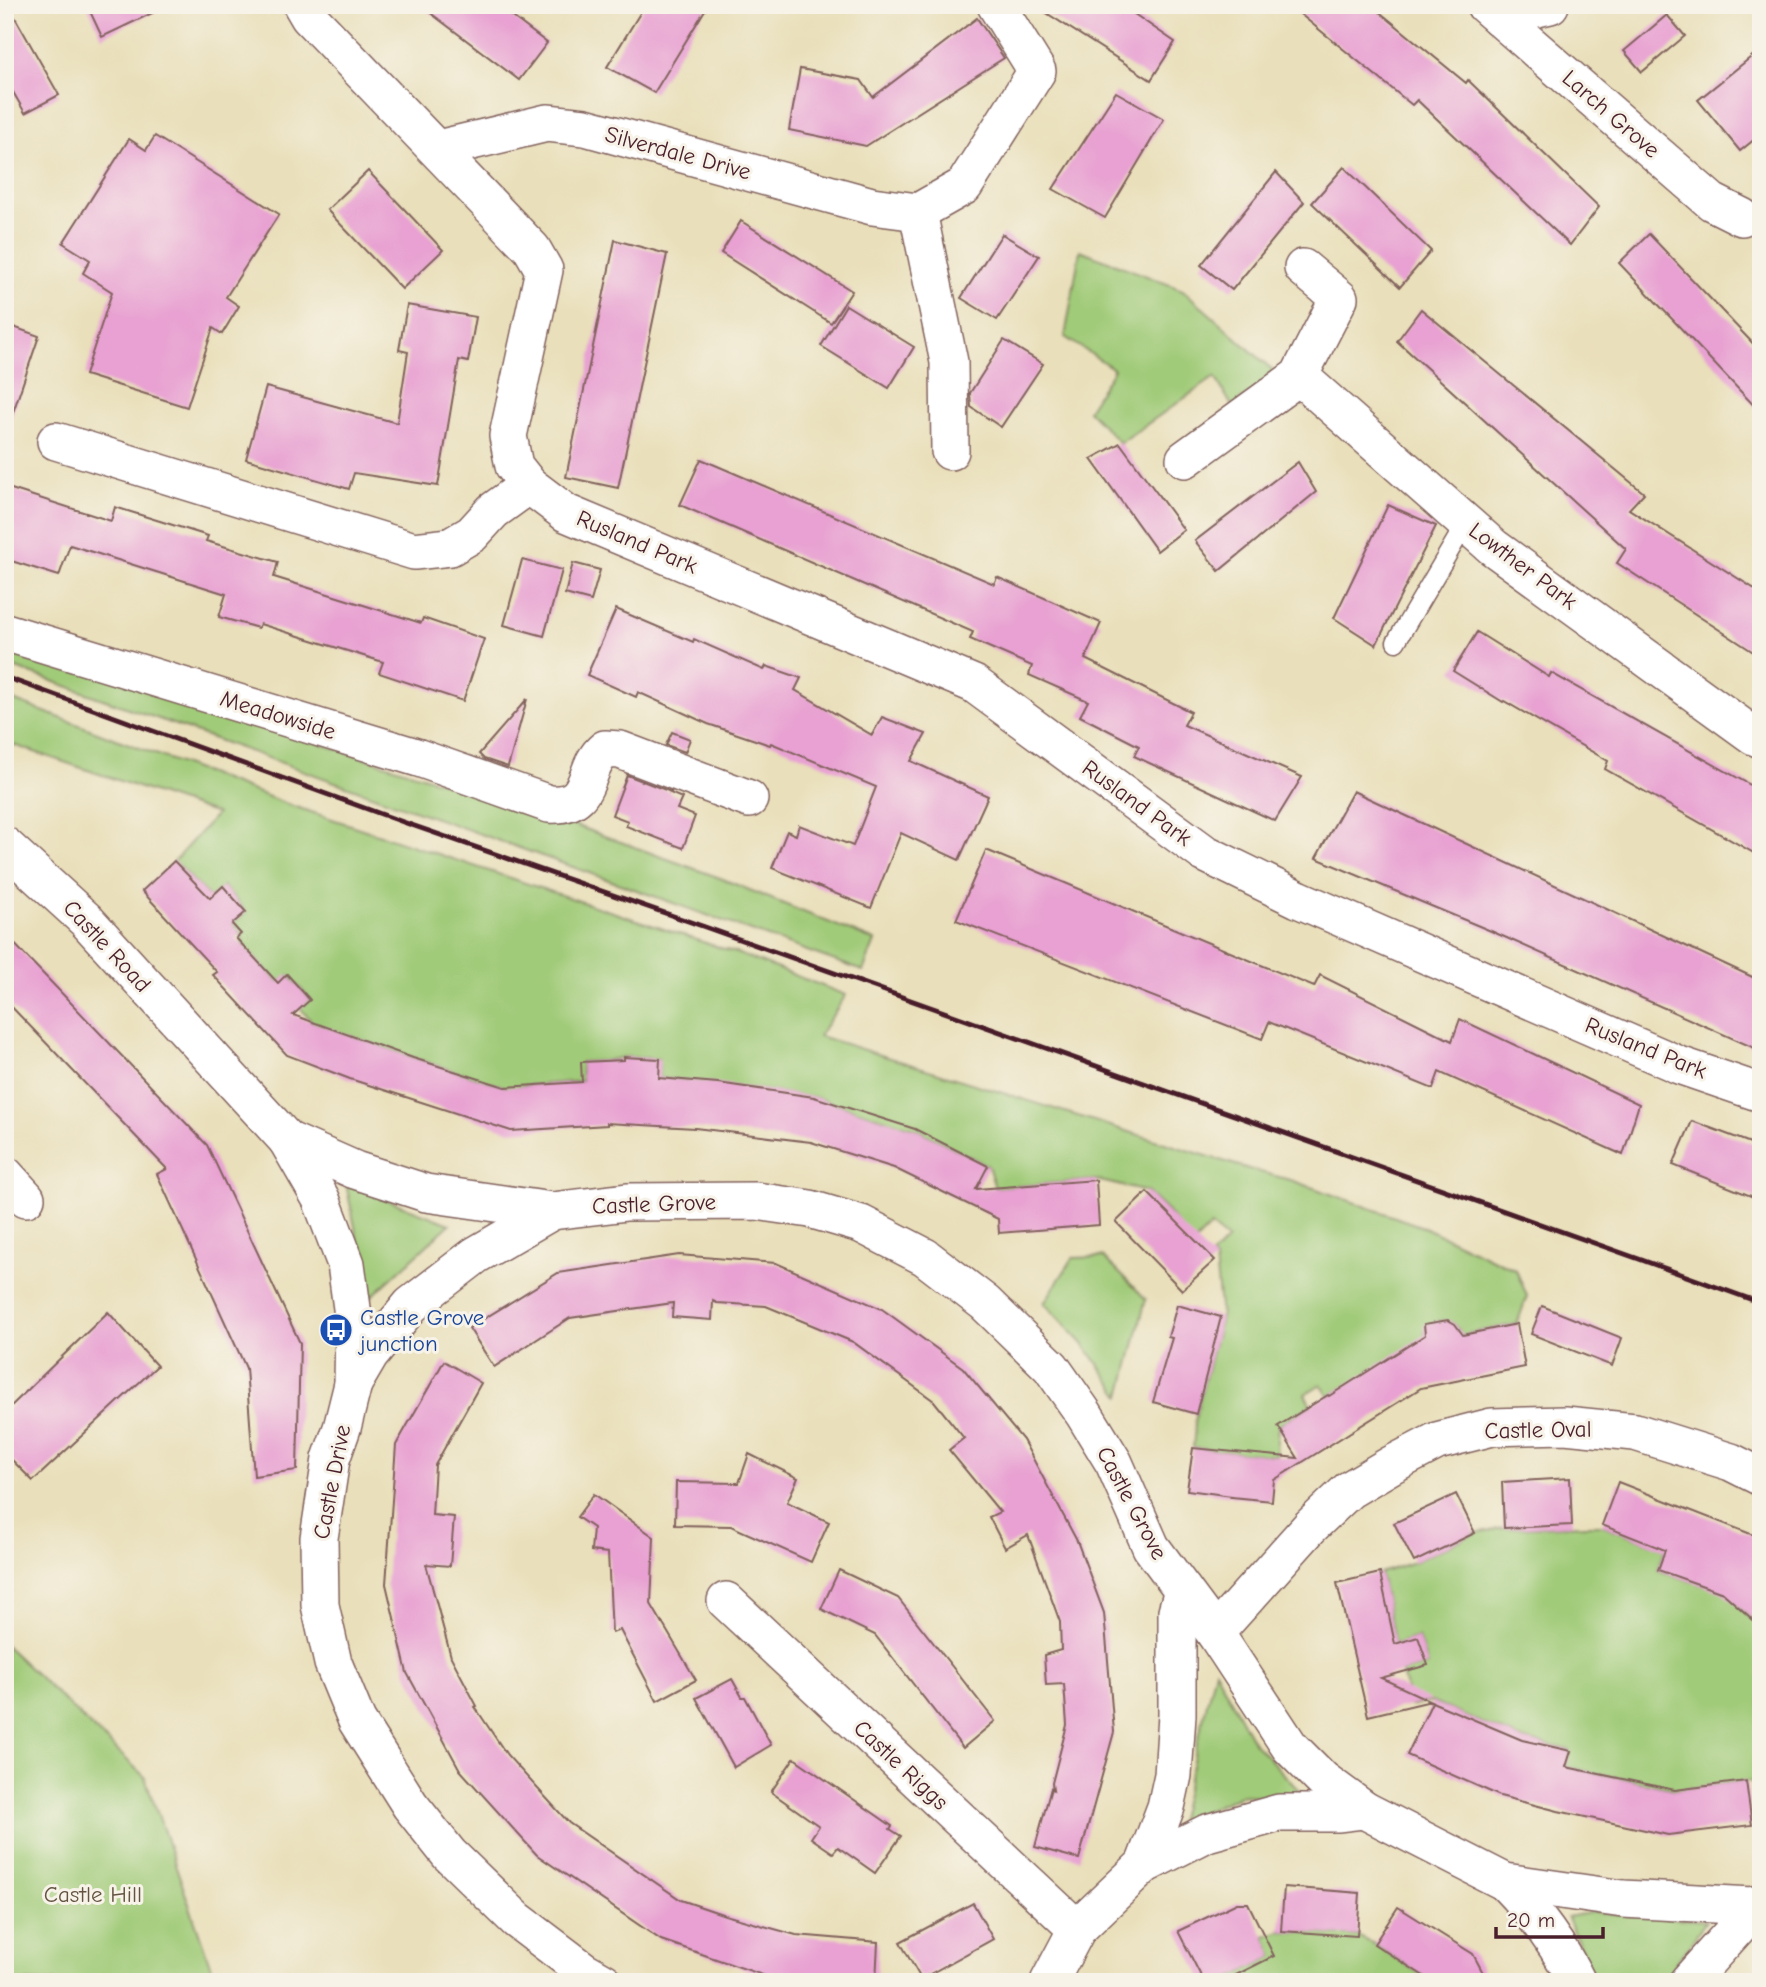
<svg xmlns="http://www.w3.org/2000/svg" width="1766" height="1987" viewBox="0 0 1766 1987" font-family="'Comic Neue',sans-serif">
<style>
.green{fill:#a0cb78;stroke:#757552;stroke-width:2}
.building{fill:#e8a1d2}
.lines{fill:none;stroke-linecap:round;stroke-linejoin:round}
.service-casing{stroke:#82625d;stroke-width:21}
.minor-casing{stroke:#82625d;stroke-width:40}
.service{stroke:#fff;stroke-width:18}
.minor{stroke:#fff;stroke-width:37}
.rail{stroke:#4a1f2b;stroke-width:5}
.labels{text-anchor:middle;dominant-baseline:central;stroke-width:6;stroke-linejoin:round;paint-order:stroke}
.street-label{font-size:23px;fill:#4a1f2b;stroke:#f7f3e8}
.transit-label{font-size:23px;fill:#164399;stroke:#f7f3e8;text-anchor:start}
.park-label{font-size:23px;fill:#645342;stroke:#f7f3e8}
</style>
<rect width="100%" height="100%" fill="#f7f3e8"/>
<filter id="ink" filterUnits="userSpaceOnUse"><feTurbulence type="fractalNoise" baseFrequency=".0143" numOctaves="2"/><feDisplacementMap in="SourceGraphic" scale="14" xChannelSelector="R" yChannelSelector="G"/><feConvolveMatrix kernelMatrix="1 2 1 2 8 2 1 2 1" color-interpolation-filters="sRGB"/></filter>
<filter id="wash" filterUnits="userSpaceOnUse"><feTurbulence type="fractalNoise" baseFrequency=".00686" numOctaves="4" result="noise"/><feDisplacementMap in="SourceGraphic" scale="28" xChannelSelector="R" yChannelSelector="G"/><feGaussianBlur stdDeviation="1.57" result="paint"/><feColorMatrix in="noise" values="0 0 0 0 0 0 0 0 0 0 0 0 0 0 0 0 0 1.4 0 .05"/><feComposite in="paint" operator="in"/></filter>
<g filter="url(#wash)">
<rect width="100%" height="100%" fill="#e9dfba"/>
<g class="green">
<path d="M1080 250 1183 290 1277 374 1232 406 1215 377 1120 443 1088 410 1114 369 1065 337Z"/>
<path d="M5 644 549 816 720 878 875 941 863 971 5 664Z"/>
<path d="M5 697 290 805 736 953 846 995 819 1036 1249 1169 1294 1181 1426 1228 1516 1270 1527 1296 1517 1324 1461 1335C1456 1316 1436 1318 1425 1330L1426 1341 1329 1396 1321 1384 1305 1394 1311 1405 1278 1426 1276 1456 1193 1448 1196 1414 1221 1317 1215 1260 1211 1256 1228 1240 1211 1226 1193 1244 1168 1212 1147 1192 1096 1180 995 1188 988 1166 913 1128 817 1098 718 1084 659 1078V1059L624 1057 604 1061 581 1062 582 1081 522 1086 511 1089 413 1058 313 1023 300 1008 310 999 288 975 278 983 244 947 241 934 232 924 246 912 223 886 210 898 174 861 217 814 5 742Z"/>
<path d="M346 1184 450 1224 370 1298Z"/>
<path d="M1103 1257 1146 1299 1121 1396 1085 1346 1044 1303 1073 1258Z"/>
<path d="M1586 1525H1602L1665 1549 1658 1570 1705 1586 1713 1567 1739 1607 1761 1627V1783L1746 1781 1679 1790 1566 1767 1570 1750 1520 1739 1432 1702 1410 1706 1402 1672 1428 1665 1418 1637 1395 1644 1380 1573 1414 1562 1475 1533 1504 1528Z"/>
<path d="M5 1645 145 1777 216 1982H5Z"/>
<path d="M1215 1670 1252 1740 1306 1798 1241 1795 1178 1823Z"/>
<path d="M1593 1912 1706 1921 1662 1982H1596L1567 1917Z"/>
<path d="M1281 1931 1357 1936 1374 1944 1433 1982H1222L1274 1956 1264 1936Z"/>
</g>
<g id="blocks">
<g class="building">
<path d="M5 5H8L59 95 25 113 5 78Z"/>
<path d="M87 5H169L102 37Z"/>
<path d="M420 5H497L547 43 519 80Z"/>
<path d="M645 5H708L654 93 607 67Z"/>
<path d="M1034 5H1121L1175 42 1151 80Z"/>
<path d="M1289 5H1371L1466 83 1468 80 1599 207 1570 245 1417 100 1412 105Z"/>
<path d="M1667 15 1685 36 1642 72 1624 51Z"/>
<path d="M977 18 1004 58 866 146 789 130 800 69 861 80 873 97Z"/>
<path d="M1761 49V134L1740 151 1698 100Z"/>
<path d="M1116 92 1164 119 1105 218 1053 189Z"/>
<path d="M155 136 279 214 226 297 239 306 222 334 213 328 187 407 85 375 112 292 83 273 90 260 63 243 129 139 146 150Z"/>
<path d="M1344 167 1431 251 1400 287 1312 203Z"/>
<path d="M368 171 443 250 402 289 327 210Z"/>
<path d="M1276 172 1304 202 1232 290 1201 265Z"/>
<path d="M741 221 852 291 831 323 721 253Z"/>
<path d="M1002 234 1039 256 997 320 961 298Z"/>
<path d="M1649 234 1761 352V413L1619 263Z"/>
<path d="M615 240 667 254 618 488 566 477Z"/>
<path d="M407 305 476 317 468 362 459 360 438 486 354 473 349 489 246 459 266 387 397 423 408 352 399 350Z"/>
<path d="M846 305 914 347 889 388 821 346Z"/>
<path d="M1421 309 1644 493 1629 509 1761 593V657L1617 563 1626 549 1397 341Z"/>
<path d="M5 324 39 336 10 421 5 420Z"/>
<path d="M1004 340 1043 364 1001 427 971 407 970 393Z"/>
<path d="M1120 443 1184 530 1157 551 1091 459Z"/>
<path d="M701 459 994 584 997 577 1101 623 1085 659 1191 712 1184 725 1302 777 1275 821 1134 756 1139 746 1080 716 1088 701 1029 675 1032 666 970 639 973 632 680 505Z"/>
<path d="M1298 462 1316 492 1219 571 1195 541Z"/>
<path d="M5 487 111 521 115 507 208 536 206 541 278 562 274 577 421 623 423 618 484 639 463 701 379 673 383 662 260 624 258 628 219 617 226 594 70 545 59 576 5 559Z"/>
<path d="M1388 505 1436 526 1376 645 1334 618Z"/>
<path d="M522 560 562 570 544 636 504 625Z"/>
<path d="M573 563 600 570 591 601 565 594Z"/>
<path d="M616 609 693 642 694 639 764 670 766 666 801 678 795 690 872 735 882 717 926 734 911 761 988 796 959 860 901 833 871 908 772 868 787 831 796 835 799 825 853 846 876 787 771 743 770 745 708 724 638 692 636 697 587 675Z"/>
<path d="M1477 632 1549 677 1551 673 1761 791V857L1605 769 1608 761 1504 701 1503 702 1453 671Z"/>
<path d="M527 699 508 767 484 759 479 754Z"/>
<path d="M672 732 690 739 685 752 666 745Z"/>
<path d="M627 775 671 792 670 793 682 798 677 809 695 816 683 848 626 826 628 821 612 815Z"/>
<path d="M1353 791 1761 981V1051L1491 931 1316 858Z"/>
<path d="M986 850 1314 987 1320 975 1452 1041 1460 1019 1639 1104 1623 1155 1439 1072 1433 1089 1269 1022 1262 1039 956 920Z"/>
<path d="M174 861 210 898 223 886 246 912 232 924 241 934 236 938 278 983 287 974 310 1000 293 1015 413 1058 505 1087 582 1082 581 1062 624 1060V1057L660 1059 659 1078 718 1083 814 1097 915 1129 988 1166 976 1189 1096 1180 1099 1225 999 1233 998 1219 894 1168 811 1142 695 1128 607 1123V1125L511 1131 350 1079 287 1055 213 975 217 972 142 891Z"/>
<path d="M5 934 207 1145 300 1343 297 1470 254 1476 246 1368 157 1174 167 1169 5 1000Z"/>
<path d="M1692 1121 1761 1147V1200L1673 1165Z"/>
<path d="M1147 1192 1215 1260 1182 1290 1116 1222Z"/>
<path d="M679 1255 776 1263 882 1309 963 1368 1023 1440 1077 1541 1104 1613 1114 1732 1079 1859 1035 1847 1051 1788 1053 1790 1052 1783 1067 1725 1064 1684 1046 1685 1044 1655 1061 1650 1060 1622 1028 1535 1005 1548 989 1517 1000 1512 949 1450 964 1438 934 1401 853 1342 766 1306 717 1303 713 1301 712 1320 672 1317 673 1303 570 1318 494 1367 469 1328 558 1273Z"/>
<path d="M1177 1305 1221 1317 1196 1414 1153 1402 1172 1338 1168 1337Z"/>
<path d="M1542 1306 1622 1338 1612 1366 1531 1334Z"/>
<path d="M108 1312 157 1366 33 1481 5 1453V1412Z"/>
<path d="M1448 1320 1455 1324 1463 1335 1517 1324 1525 1367 1421 1388 1274 1480 1272 1501 1231 1497 1232 1496 1187 1490 1193 1448 1298 1458 1278 1426 1328 1395 1329 1396 1425 1335 1424 1324Z"/>
<path d="M444 1361 481 1383 435 1465 432 1515 454 1517 450 1566 426 1564 451 1657 477 1706 475 1707 507 1755 569 1823 681 1900 725 1915 796 1935 878 1942 876 1982H783L661 1940 537 1855 460 1770 407 1673 386 1584 396 1445Z"/>
<path d="M749 1454 798 1478 787 1502 829 1522 811 1562 731 1526 675 1525 676 1482 739 1483Z"/>
<path d="M1570 1478 1572 1525 1504 1528 1502 1482Z"/>
<path d="M1618 1482 1761 1538V1627L1723 1593 1658 1570 1665 1550 1602 1525Z"/>
<path d="M594 1494 654 1537 651 1604 696 1680 657 1701 620 1630 612 1633 608 1553 591 1551 593 1528 577 1517Z"/>
<path d="M1456 1494 1475 1533 1414 1562 1394 1523Z"/>
<path d="M839 1570 898 1598 995 1721 963 1748 875 1635 821 1609Z"/>
<path d="M1380 1573 1395 1644 1418 1637 1428 1665 1381 1678 1431 1701 1368 1716 1337 1583Z"/>
<path d="M732 1679 742 1697H745L771 1745 734 1767 696 1698Z"/>
<path d="M1432 1702 1522 1740 1571 1751 1566 1767 1675 1790 1746 1781 1752 1825 1668 1835 1558 1811 1500 1796 1407 1755Z"/>
<path d="M794 1758 892 1826 890 1829 901 1836 875 1873 838 1847 833 1853 811 1838 819 1826 771 1792Z"/>
<path d="M1284 1887 1360 1893 1357 1936 1281 1931Z"/>
<path d="M973 1903 993 1939 921 1979 900 1942Z"/>
<path d="M1237 1903H1248L1274 1956 1222 1982H1204L1178 1931Z"/>
<path d="M1398 1907 1473 1954 1488 1982H1433L1374 1944Z"/>
</g>
</g>
</g>
<g filter="url(#ink)">
<use href="#blocks" fill-opacity="0" stroke="#82625d" stroke-width="2"/>
<g class="lines">
<defs>
<path id="service" d="M1396 642 1466 523"/>
<g id="minor">
<path d="M302 5 309 17 532 249 544 270 508 436 514 466 529 485 566 513 974 684 1204 853 1298 899 1679 1065 1761 1093"/>
<path d="M1485 5 1712 202 1742 217"/>
<path d="M1499 17 1550 5"/>
<path d="M438 149 547 123 585 127 872 206 918 212 964 186 1037 71 996 5"/>
<path d="M918 212 949 362 950 451"/>
<path d="M1299 376 1493 547 1754 736 1761 739"/>
<path d="M56 441 414 551 450 547 472 534 493 511 529 485"/>
<path d="M1185 459 1299 376 1339 298 1303 268"/>
<path d="M5 632 419 758 549 804C595 807 581 768 605 749L620 750 749 799"/>
<path d="M5 846 86 920 287 1140 355 1170 426 1193 552 1211 627 1202 756 1201 810 1209 861 1224 925 1257 985 1303 1051 1367 1084 1414 1114 1463 1151 1547 1215 1633 1290 1747 1323 1780 1364 1810 1505 1882 1623 1899 1752 1906 1761 1903"/>
<path d="M287 1140 321 1199 346 1264 354 1323 353 1384 342 1428 331 1459 319 1538 320 1605 333 1663 357 1721 410 1805 449 1854 517 1920 583 1970 604 1982"/>
<path d="M5 1175 26 1198"/>
<path d="M353 1384 370 1355 411 1305 476 1255 552 1211"/>
<path d="M726 1601 1077 1929"/>
<path d="M1215 1633 1310 1527 1349 1490 1391 1465 1437 1441 1492 1427 1565 1425 1635 1432 1731 1462 1761 1477"/>
<path d="M1144 1865 1166 1807 1173 1775 1177 1715V1611L1183 1590"/>
<path d="M1505 1882C1534 1912 1559 1945 1577 1982"/>
<path d="M1049 1982 1077 1929 1144 1865 1207 1833 1279 1813H1339L1364 1810"/>
<path d="M1688 1982 1744 1920 1752 1906"/>
</g>
</defs>
<use href="#service" class="service-casing"/>
<use href="#minor" class="minor-casing"/>
<use href="#service" class="service"/>
<use href="#minor" class="minor"/>
<path class="rail" d="M5 677 403 822 705 927 1639 1259 1761 1303"/>
</g>
</g>
<defs>
<symbol id="bus-disc" viewBox="-11 -11 22 22"><circle r="9.5" fill="#1a4fb4" stroke="#f7f3e8"/><path d="M-5-6H5V4H4V6H2V4H-2V6H-4V4H-5ZM-3.5-4V0h7V-4ZM-3.5 1.2v1.5H-2V1.2ZM2 1.2v1.5H3.5V1.2Z" fill="#fff"/></symbol>
</defs>
<g fill-rule="evenodd">
<use href="#bus-disc" x="317" y="1311" width="38" height="38"/>
</g>
<g class="labels">
<g class="street-label">
<text transform="translate(1611 114) rotate(41)">Larch Grove</text>
<text transform="translate(678 153) rotate(15)">Silverdale Drive</text>
<text transform="translate(637 542) rotate(23)">Rusland Park</text>
<text transform="translate(1523 566) rotate(37)">Lowther Park</text>
<text transform="translate(278 715) rotate(17)">Meadowside</text>
<text transform="translate(1137 803) rotate(36)">Rusland Park</text>
<text transform="translate(107 946) rotate(47)">Castle Road</text>
<text transform="translate(1646 1048) rotate(22)">Rusland Park</text>
<text transform="translate(654 1204) rotate(-2)">Castle Grove</text>
<text transform="translate(1538 1430) rotate(-1)">Castle Oval</text>
<text transform="translate(332 1482) rotate(-79)">Castle Drive</text>
<text transform="translate(1132 1503) rotate(62)">Castle Grove</text>
<text transform="translate(901 1765) rotate(43)">Castle Riggs</text>
</g>
<g class="transit-label">
<text x="360" y="1317">Castle Grove<tspan x="360" dy="26">junction</tspan></text>
</g>
<g class="park-label">
<text x="93" y="1894">Castle Hill</text>
</g>
</g>
<rect width="1766" height="1987" fill="none" stroke="#f7f3e8" stroke-width="28"/>
<path d="M1496 1927v10h107v-10" fill="none" stroke="#4a1f2b" stroke-width="3.5"/>
<text x="1507" y="1927" font-size="21" fill="#4a1f2b" stroke="#f7f3e8" stroke-width="5" paint-order="stroke">20 m</text>
</svg>
